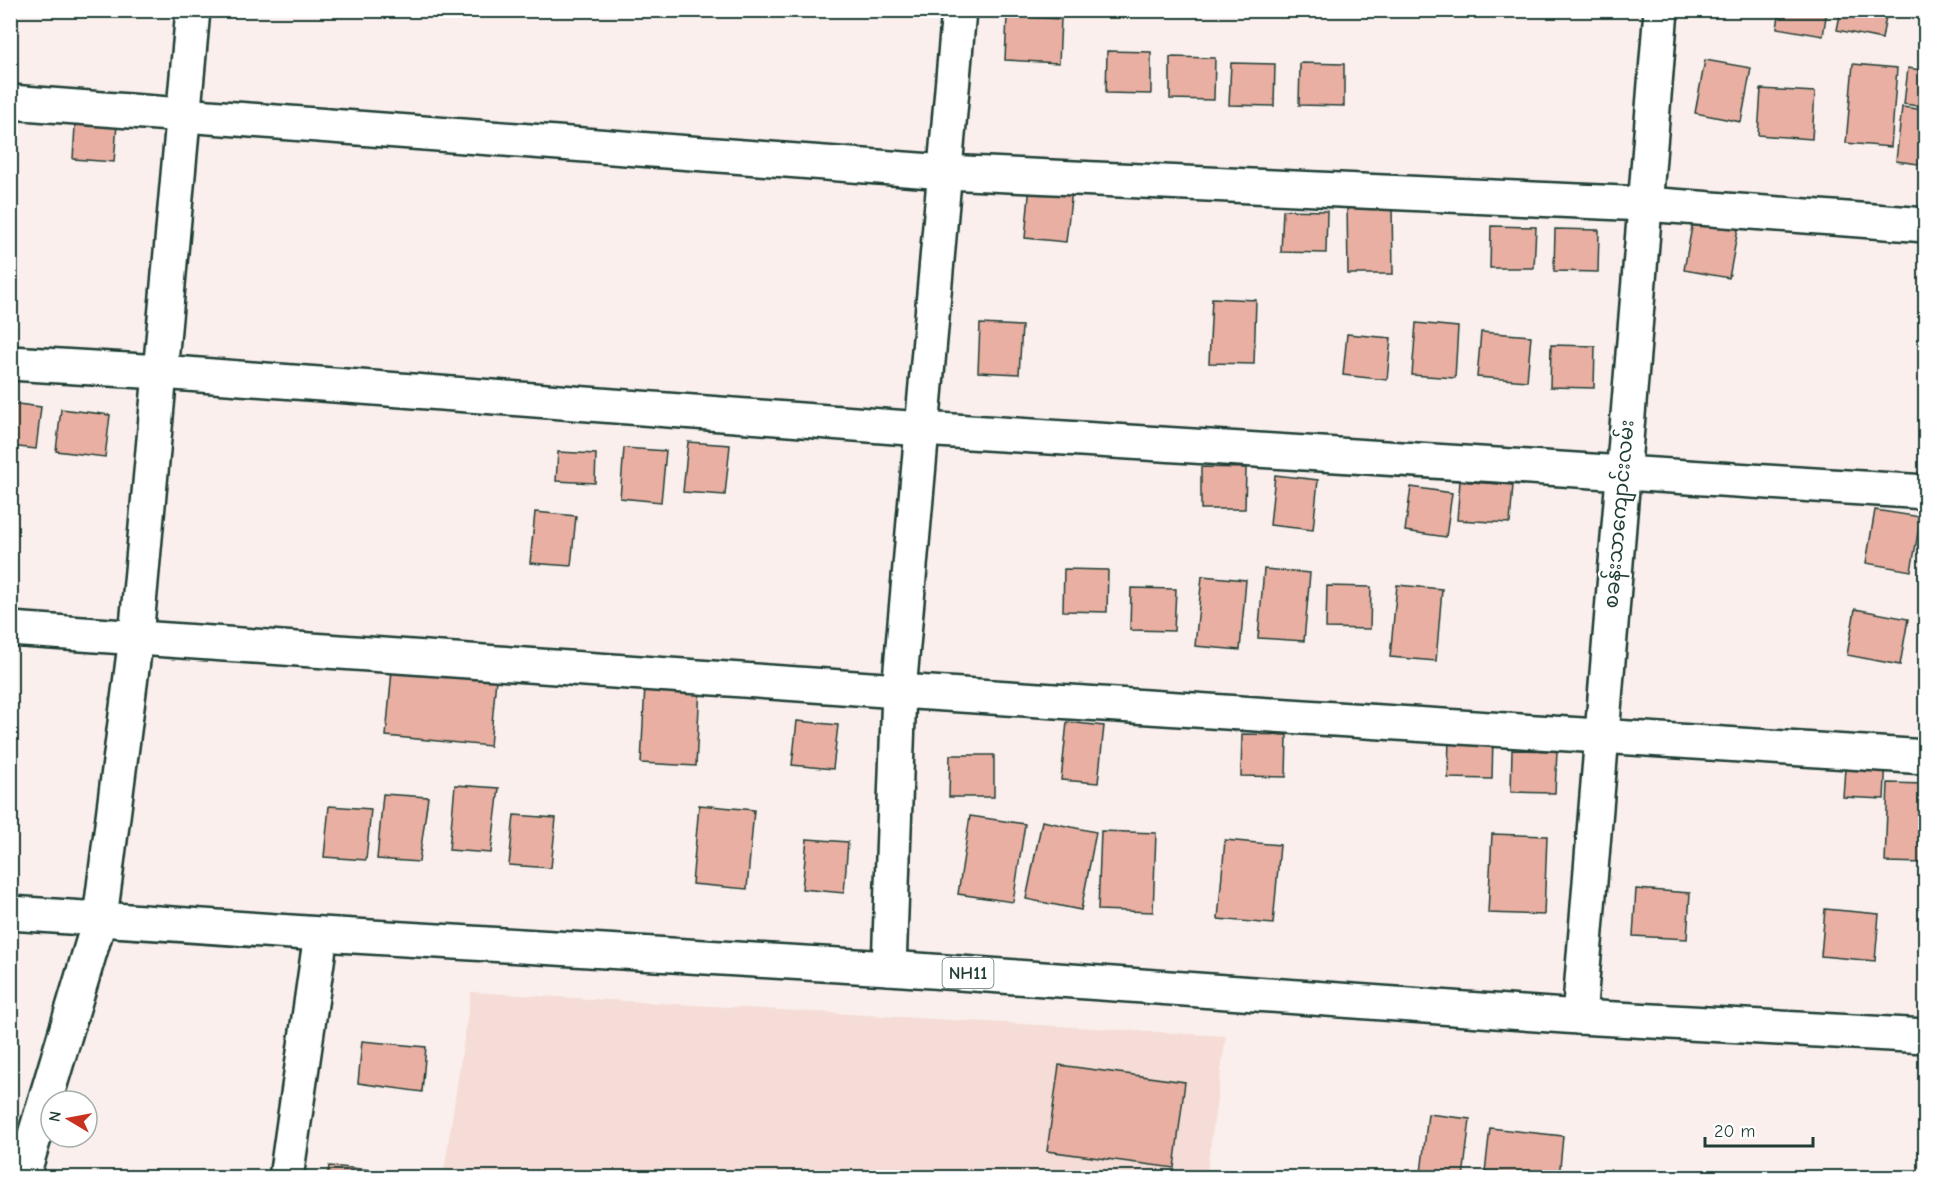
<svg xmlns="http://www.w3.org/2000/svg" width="1936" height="1188" viewBox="0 0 1936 1188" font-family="'Comic Neue','Noto Sans Myanmar',sans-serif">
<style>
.built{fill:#f5dcd6}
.building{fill:#e8afa2;stroke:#1f3d34;stroke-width:1.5}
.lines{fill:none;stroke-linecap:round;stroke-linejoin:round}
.street-casing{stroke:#1f3d34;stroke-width:38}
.primary-casing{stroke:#1f3d34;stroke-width:38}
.highway-casing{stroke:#1f3d34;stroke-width:38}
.street{stroke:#fff;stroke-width:33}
.primary{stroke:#fff;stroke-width:33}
.highway{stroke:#fff;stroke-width:33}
.labels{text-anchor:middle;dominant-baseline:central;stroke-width:4.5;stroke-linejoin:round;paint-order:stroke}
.shield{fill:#fff;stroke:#627771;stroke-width:1.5}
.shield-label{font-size:18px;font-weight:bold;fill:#1f3d34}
.street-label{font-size:20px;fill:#1f3d34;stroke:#fff}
</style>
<rect width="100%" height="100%" fill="#faefec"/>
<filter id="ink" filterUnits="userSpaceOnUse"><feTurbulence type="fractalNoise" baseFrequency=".0167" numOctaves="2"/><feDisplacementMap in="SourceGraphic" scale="12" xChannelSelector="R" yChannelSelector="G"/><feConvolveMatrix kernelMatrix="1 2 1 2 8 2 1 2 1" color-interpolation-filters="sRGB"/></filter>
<g filter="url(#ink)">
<path class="built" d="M471 992 1226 1036 1206 1177 443 1178Z"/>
<g class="building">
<path d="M1780 10H1827L1823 36 1777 28Z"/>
<path d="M1841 10H1887L1882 39 1837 30Z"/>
<path d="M1007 16 1061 19 1059 63 1005 60Z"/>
<path d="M1107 51 1151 52V94L1106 93Z"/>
<path d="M1170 57 1215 58 1214 100 1170 99Z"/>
<path d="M1705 60 1751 68 1741 122 1695 113Z"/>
<path d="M1231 63 1275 64 1274 106 1229 105Z"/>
<path d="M1300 63 1344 64V106L1299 105Z"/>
<path d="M1853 64 1897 68 1891 147 1846 143Z"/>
<path d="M1908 68 1926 71V107L1904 104Z"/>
<path d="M1761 89 1815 92 1812 139 1758 135Z"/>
<path d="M1902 107 1926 110V165L1896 161Z"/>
<path d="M76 109 118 112 114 162 73 159Z"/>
<path d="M1030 185 1072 190 1066 242 1025 238Z"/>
<path d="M1347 204H1392L1393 274H1348Z"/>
<path d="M1283 210 1327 211 1326 253 1281 252Z"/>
<path d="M1694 216 1739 224 1729 278 1684 270Z"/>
<path d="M1491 226 1536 227 1534 268H1490Z"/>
<path d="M1555 229 1599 230 1598 272 1554 271Z"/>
<path d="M1212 298 1256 300 1254 364 1209 363Z"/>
<path d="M1416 323 1458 327 1455 378 1412 375Z"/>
<path d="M980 324 1022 326 1019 374 978 372Z"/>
<path d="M1481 332 1531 336 1527 381 1477 377Z"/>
<path d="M1347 334 1391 338 1387 380 1343 375Z"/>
<path d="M1551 345 1595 346 1594 388 1550 387Z"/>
<path d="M10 403 41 407 36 449 10 446Z"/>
<path d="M61 409 110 415 105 457 56 451Z"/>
<path d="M688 442 730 445 725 495 683 492Z"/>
<path d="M624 448 666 451 661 502 620 498Z"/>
<path d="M558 452 596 454 595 483 556 481Z"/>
<path d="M1201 467 1246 468 1245 509H1201Z"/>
<path d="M1275 475 1318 480 1313 530 1270 525Z"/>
<path d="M1460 481 1513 485 1510 523 1457 520Z"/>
<path d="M1411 487 1452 493 1446 537 1405 531Z"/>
<path d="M1875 510 1921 517 1911 571 1866 563Z"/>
<path d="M535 512 576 516 571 566 530 563Z"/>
<path d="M1064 569 1108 570 1107 612 1063 611Z"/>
<path d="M1264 569 1310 573 1304 641 1258 638Z"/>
<path d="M1202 576 1246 580 1240 650 1195 646Z"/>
<path d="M1397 585 1442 589 1436 661 1390 657Z"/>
<path d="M1327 586 1371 587 1370 629 1326 628Z"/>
<path d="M1131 588 1176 589 1174 631 1130 630Z"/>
<path d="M1855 609 1908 619 1900 665 1847 655Z"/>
<path d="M393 659 497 668 490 746 386 736Z"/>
<path d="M645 685 700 687 696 766 641 763Z"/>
<path d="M797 721 838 725 833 769 792 765Z"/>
<path d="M1067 722 1104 726 1098 783 1061 780Z"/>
<path d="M1242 734 1287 735 1286 777 1241 776Z"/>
<path d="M1449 736 1493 737 1492 779 1448 778Z"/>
<path d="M1512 750 1557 751 1555 793 1511 792Z"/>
<path d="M1846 754 1886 757 1884 799 1843 797Z"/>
<path d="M950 755H994V797H949Z"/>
<path d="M1888 783 1926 784V863L1885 862Z"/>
<path d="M455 785 499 788 491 853 449 850Z"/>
<path d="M383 794 428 797 419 862 377 859Z"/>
<path d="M699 805 754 810 747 889 692 884Z"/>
<path d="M329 806 371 809 366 860 324 857Z"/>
<path d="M514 815 556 818 551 868 509 865Z"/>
<path d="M970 816 1025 824 1013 902 958 894Z"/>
<path d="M1042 821 1096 832 1081 910 1026 899Z"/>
<path d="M1101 831 1156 833 1153 912 1098 910Z"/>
<path d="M1492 834 1547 836 1544 915 1488 913Z"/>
<path d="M807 839 848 842 844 893 802 889Z"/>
<path d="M1225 840 1280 845 1273 924 1218 919Z"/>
<path d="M1636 889 1690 893 1687 939 1633 936Z"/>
<path d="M1825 909 1879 914 1875 961 1821 956Z"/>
<path d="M362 1041 426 1047 422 1092 358 1083Z"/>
<path d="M1059 1065 1185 1082 1174 1168 1047 1151Z"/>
<path d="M1428 1114 1470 1119 1463 1178 1421 1173Z"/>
<path d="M1490 1128 1563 1136 1559 1178 1485 1172Z"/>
<path d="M329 1166 393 1172 392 1178H327Z"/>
<path d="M1893 1172 1926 1175V1178H1893Z"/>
<path d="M593 1175 641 1178H593Z"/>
</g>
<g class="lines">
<defs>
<g id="street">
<path d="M10 102 945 172 1645 204 1926 225"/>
<path d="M10 363 160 372 922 429 1926 492"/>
<path d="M10 629 899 691 1926 757"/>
<path d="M889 968 899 691 959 10"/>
<path d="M1579 1017 1661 10"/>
<path d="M22 1178 100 918 136 637 193 10"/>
</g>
<path id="primary" d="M286 1178 321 934"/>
<path id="highway" d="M10 913 321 934 889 968 1579 1017 1926 1036"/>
</defs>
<use href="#street" class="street-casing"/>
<use href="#primary" class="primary-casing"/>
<use href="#highway" class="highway-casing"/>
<use href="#street" class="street"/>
<use href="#primary" class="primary"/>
<use href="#highway" class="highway"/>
</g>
</g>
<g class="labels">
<rect class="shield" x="942.5" y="958" width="51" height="30" rx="4.5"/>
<g class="shield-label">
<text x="968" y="973">NH11</text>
</g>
<g class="street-label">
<text transform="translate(1619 514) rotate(-85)">စခန်းသာကျောင်းလမ်း</text>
</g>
</g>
<rect width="1936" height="1188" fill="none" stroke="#fff" stroke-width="36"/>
<rect x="18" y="18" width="1900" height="1152" fill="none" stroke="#1f3d34" stroke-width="2" filter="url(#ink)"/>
<g transform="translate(69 1119) rotate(280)"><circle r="28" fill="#ffffff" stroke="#a5b1ae" stroke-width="1.5"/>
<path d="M0-4.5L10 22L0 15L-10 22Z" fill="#c8321e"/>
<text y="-9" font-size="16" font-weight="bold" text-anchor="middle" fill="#1f3d34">N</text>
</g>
<path d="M1705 1137v9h108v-9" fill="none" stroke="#1f3d34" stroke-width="3"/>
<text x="1714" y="1137" font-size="18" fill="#1f3d34" stroke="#ffffff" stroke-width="4.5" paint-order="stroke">20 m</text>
</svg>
